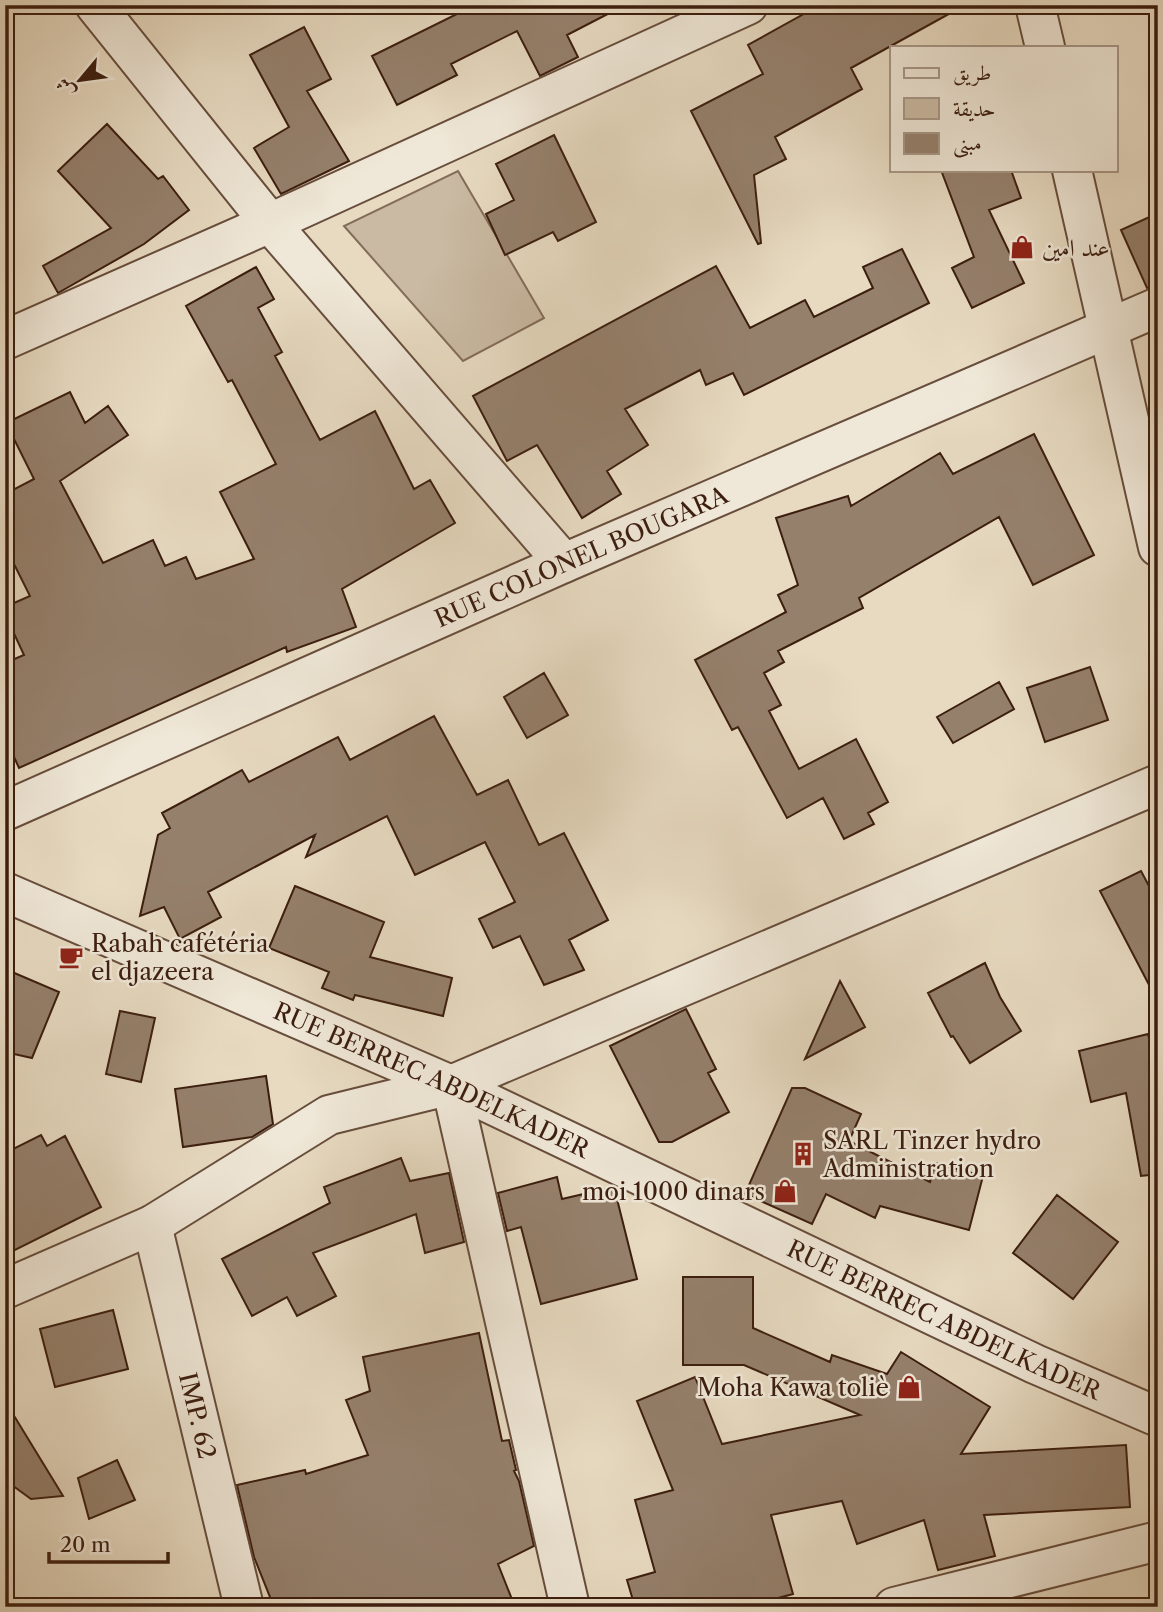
<svg xmlns="http://www.w3.org/2000/svg" width="1163" height="1612" viewBox="0 0 1163 1612" font-family="'Libre Caslon Text',Amiri,serif">
	<style>
		.green { fill: #cabaa3; stroke: #836c59; stroke-width: 2 }
		.building { fill: #95806c; stroke: #3c1e0f; stroke-width: 2 }
		.lines { fill: none; stroke-linecap: round; stroke-linejoin: round }
		.minor-casing { stroke: #674d3c; stroke-width: 42 }
		.minor { stroke: #efe7d7; stroke-width: 38 }
		.labels { text-anchor: middle; dominant-baseline: central; stroke-width: 5; stroke-linejoin: round; paint-order: stroke }
		.poi-label { font-size: 24px; fill: #3c1e0f; stroke: #efe7d7; text-anchor: start }
		.street-label { font-size: 24px; fill: #3c1e0f; stroke: #efe7d7 }
	</style>
	<rect width="100%" height="100%" fill="#e7dac1"/>
	<filter id="stains"><feTurbulence type="fractalNoise" baseFrequency=".00286" numOctaves="4"/><feColorMatrix values="0 0 0 0 .2 0 0 0 0 .09 0 0 0 0 .02 0 0 0 .5 -.17"/></filter>
	<radialGradient id="worn" r=".72"><stop offset=".6" stop-color="#630" stop-opacity="0"/><stop offset="1" stop-color="#630" stop-opacity=".3"/></radialGradient>
	<!-- green -->
	<path class="green" d="M458 171 544 318 463 361 344 226Z"/>
	<!-- building -->
	<path class="building" d="M475 5H625L567 35 578 57 540 76 517 31 451 64 457 75 397 105 372 56Z
		M820 5H965L851 68 862 89 775 137 786 159 754 175 761 243 758 244 691 111 763 74 748 45Z
		M304 27 331 79 307 91 349 161 281 194 254 148 289 127 250 55Z
		M107 124 158 179 163 176 189 210 144 244 58 293 43 266 111 228 58 171Z
		M554 135 596 222 558 241 553 232 505 255 486 214 514 200 496 164Z
		M941 170H1011L1021 198 989 210 1024 283 972 308 952 268 974 257Z
		M1158 213V286L1147 288 1121 230Z
		M902 249 929 303 744 395 733 373 706 385 700 370 625 409 648 445 607 471 621 494 582 518 537 445 507 461 473 396 716 266 750 328 805 300 814 317 873 288 863 267Z
		M256 267 274 299 258 308 282 352 275 356 320 440 375 411 414 489 430 480 455 523 342 589 356 627 287 652 286 647 19 768 5 737V663L24 655 5 614V607L30 596 5 546V494L34 479 6 423 70 392 85 423 108 406 128 435 60 481 103 563 153 540 165 566 186 557 196 579 254 559 220 492 276 464 232 380 228 382 186 306Z
		M1034 434 1094 555 1033 585 999 517 859 598 863 608 778 651 784 662 764 673 781 705 769 711 799 769 856 739 888 802 868 813 874 824 844 839 823 798 787 818 738 727 732 730 695 660 786 612 778 595 798 585 776 518 848 496 851 506 940 453 953 474Z
		M1090 667 1108 720 1045 742 1027 688Z
		M544 673 568 715 527 738 504 697Z
		M999 682 1014 709 953 743 937 717Z
		M434 716 477 795 508 780 539 845 564 833 608 920 569 940 584 970 544 985 520 936 493 948 479 919 515 902 485 842 415 875 387 816 306 857 315 835 208 892 221 917 180 939 164 907 140 916 158 835 170 828 162 813 242 770 249 782 338 737 350 760Z
		M1141 871 1158 903V1002L1100 891Z
		M295 886 384 922 370 957 452 978 443 1016 355 995 353 1000 322 988 329 972 269 948Z
		M985 963 1000 997 1021 1031 970 1063 953 1036 951 1037 928 993Z
		M5 969 59 992 32 1058 5 1052Z
		M840 981 865 1027 805 1059Z
		M686 1009 716 1069 708 1073 729 1112 672 1142H659L610 1046Z
		M120 1011 155 1018 141 1082 106 1074Z
		M1148 1034 1158 1074V1174L1141 1176 1126 1093 1091 1102 1079 1051Z
		M266 1076 273 1124 252 1137 183 1147 175 1089Z
		M792 1088H805L861 1114 849 1141 930 1182 935 1163 983 1176 969 1230 880 1206 875 1218 826 1194 812 1224 745 1194Z
		M41 1135 47 1146 65 1136 101 1207 5 1255V1153Z
		M401 1158 410 1181 449 1173 464 1242 425 1253 416 1214 313 1253 336 1296 297 1316 287 1297 252 1316 222 1259 330 1203 324 1187Z
		M557 1177 562 1199 614 1187 637 1279 541 1304 521 1227 507 1231 498 1193Z
		M1057 1195 1118 1242 1073 1299 1013 1253Z
		M683 1277H753V1328L830 1362 832 1355 887 1374 901 1352 990 1407 961 1454 1126 1445 1130 1507 984 1515 995 1556 938 1570 924 1520 857 1544 842 1501 771 1515 793 1594 745 1607H635L627 1580 655 1572 635 1500 673 1490 637 1401 695 1377 722 1444 860 1415 744 1365H683Z
		M113 1310 128 1369 55 1387 40 1329Z
		M479 1333 502 1441 509 1440 516 1470 514 1471 519 1481 534 1546 498 1564 515 1607H274L254 1557 237 1485 305 1470 306 1474 368 1455 346 1400 370 1391 363 1357Z
		M5 1401 63 1496 31 1499 5 1480Z
		M117 1460 135 1500 89 1519 78 1478Z"/>
	<g class="lines">
		<!-- minor casing -->
		<g class="minor-casing">
			<g id="minor">
				<path d="M95 5 270 223 564 563"/>
				<path d="M1035 5 1045 47"/>
				<path d="M1072 170 1158 547"/>
				<path d="M5 340 270 223 748 5"/>
				<path id="s1" d="M5 811 564 563 1158 307"/>
				<path id="s2" d="M5 892 451 1085 1035 1364 1158 1417"/>
				<path d="M451 1085 570 1607"/>
				<path id="s3" d="M152 1225 244 1607"/>
				<path d="M5 1289 152 1225 329 1115 451 1085 1158 784"/>
				<path d="M894 1607 1158 1541"/>
			</g>
		</g>
		<!-- minor -->
		<use href="#minor" class="minor"/>
	</g>
	<!-- icons -->
	<defs>
		<g id="shop-bare" transform="scale(1.89)"><path d="M-5-2.5h2.3a2.7 3.5 0 0 1 5.4 0H5L5.5 6h-11ZM-1.5-2.5h3a1.5 2.3 0 0 0-3 0Z" fill="#8f2418" stroke="#efe7d7" stroke-width="2.5" paint-order="stroke"/></g>
		<g id="cafe-bare" transform="scale(1.89)"><path d="M-5.5-4.5H6V0H3Q3 3.5 0 3.5H-2.5Q-5.5 3.5-5.5 0ZM3-3.2v2h1.7v-2ZM-6 4.5H4V6H-6Z" fill="#8f2418" stroke="#efe7d7" stroke-width="2.5" paint-order="stroke"/></g>
		<g id="building-bare" transform="scale(1.89)"><path d="M-4-6H4V6H1V3H-1V6H-4ZM-2.5-4.3h1.7v1.8h-1.7ZM.8-4.3h1.7v1.8H.8ZM-2.5-1h1.7V.8h-1.7ZM.8-1h1.7V.8H.8Z" fill="#8f2418" stroke="#efe7d7" stroke-width="2.5" paint-order="stroke"/></g>
	</defs>
	<g fill-rule="evenodd">
		<use href="#shop-bare" x="1022" y="247"/>
		<use href="#cafe-bare" x="71" y="957"/>
		<use href="#building-bare" x="803" y="1154"/>
		<use href="#shop-bare" x="785" y="1191"/>
		<use href="#shop-bare" x="909" y="1387"/>
	</g>
	<g class="labels">
		<!-- poi labels -->
		<g class="poi-label">
			<text x="1042" y="247">عند امين</text>
			<text x="91" y="943">Rabah cafétéria<tspan x="91" dy="28">el djazeera</tspan></text>
			<text x="823" y="1140">SARL Tinzer hydro<tspan x="823" dy="28">Administration</tspan></text>
			<text x="765" y="1191" text-anchor="end">moi 1000 dinars</text>
			<text x="889" y="1387" text-anchor="end">Moha Kawa toliè</text>
		</g>
		<!-- street labels -->
		<g class="street-label">
			<text stroke="none"><textPath href="#s1" startOffset="630">RUE COLONEL BOUGARA</textPath></text>
			<text stroke="none"><textPath href="#s2" startOffset="466">RUE BERREC ABDELKADER</textPath></text>
			<text stroke="none"><textPath href="#s2" startOffset="1032">RUE BERREC ABDELKADER</textPath></text>
			<text stroke="none"><textPath href="#s3" startOffset="196">IMP. 62</textPath></text>
		</g>
	</g>
	<!-- margin -->
	<rect width="1163" height="1612" fill="none" stroke="#e7dac1" stroke-width="28"/>
	<rect x="7" y="7" width="1149" height="1598" fill="none" stroke="#3c1e0f" stroke-width="3.5"/>
	<rect x="14" y="14" width="1135" height="1584" fill="none" stroke="#3c1e0f" stroke-width="2"/>
	<!-- legend -->
	<rect x="890" y="46" width="228" height="126" fill="#efe7d7" stroke="#a79787" stroke-width="2"/>
	<rect x="904" y="68" width="35" height="10" fill="#efe7d7" stroke="#a79787" stroke-width="2"/>
	<text x="953" y="80" font-size="21" fill="#3c1e0f">طريق</text>
	<rect x="904" y="98" width="35" height="21" fill="#cabaa3" stroke="#a79787" stroke-width="2"/>
	<text x="953" y="116" font-size="21" fill="#3c1e0f">حديقة</text>
	<rect x="904" y="133" width="35" height="21" fill="#95806c" stroke="#a79787" stroke-width="2"/>
	<text x="953" y="150" font-size="21" fill="#3c1e0f">مبنى</text>
	<!-- north arrow -->
	<g transform="translate(80 80) rotate(241)" stroke="#efe7d7" stroke-width="5" paint-order="stroke">
	<path d="M0-5L12 26L0 18L-12 26Z" fill="#3c1e0f"/>
	<text y="-10" font-size="19" font-weight="bold" text-anchor="middle" fill="#3c1e0f">ش</text>
	</g>
	<!-- scale -->
	<path d="M49 1552v10h119v-10" fill="none" stroke="#3c1e0f" stroke-width="3.5"/>
	<text x="60" y="1552" font-size="21" fill="#3c1e0f" stroke="#efe7d7" stroke-width="5" paint-order="stroke">20 m</text>
	<rect width="100%" height="100%" filter="url(#stains)"/>
	<rect width="100%" height="100%" fill="url(#worn)"/>
</svg>
